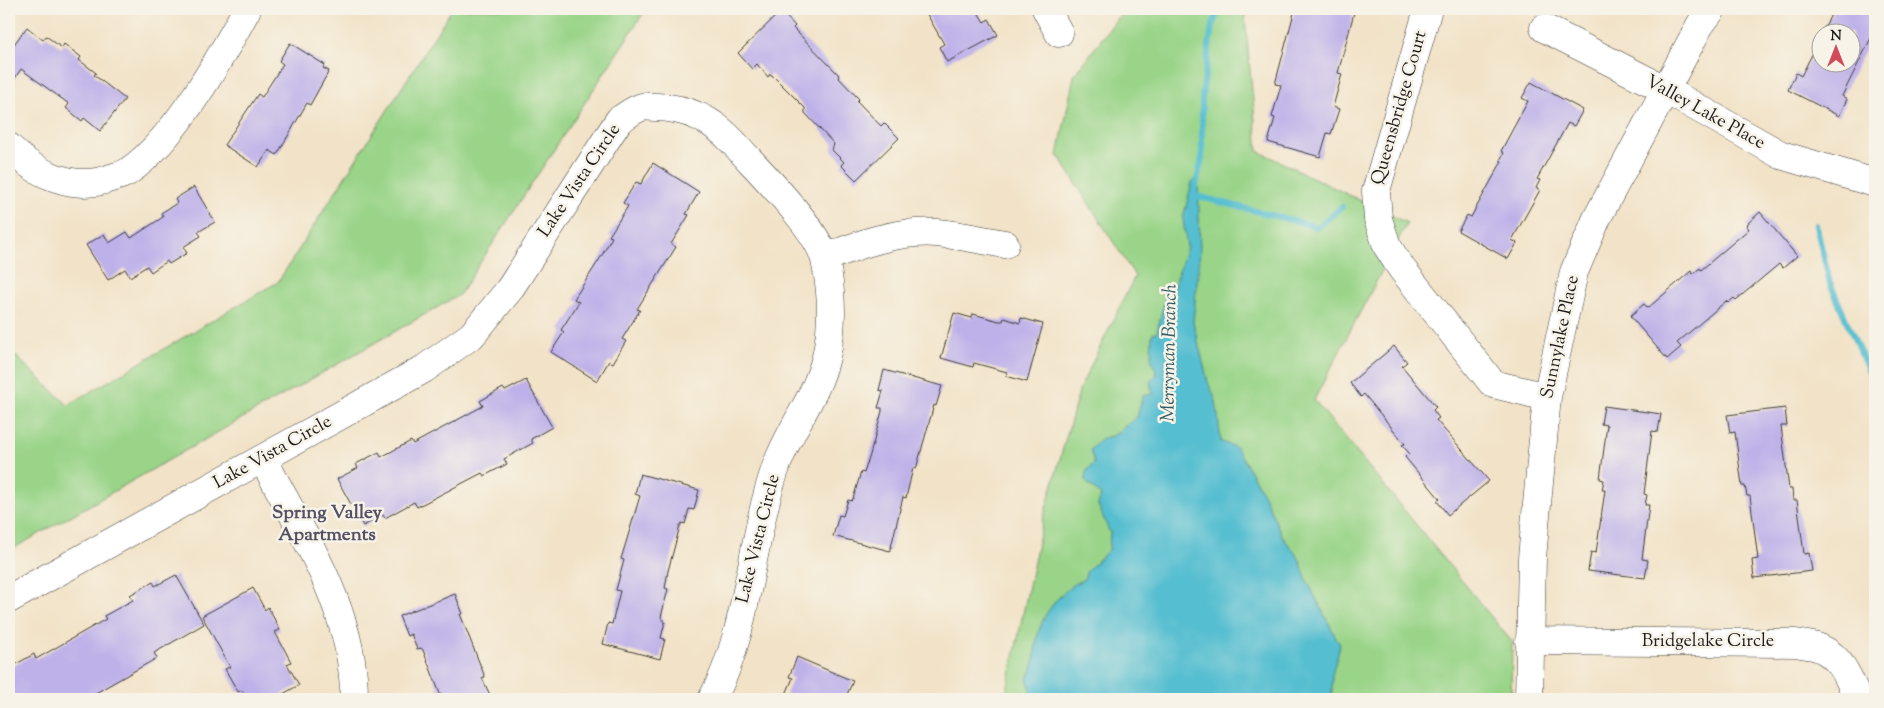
<svg xmlns="http://www.w3.org/2000/svg" width="1884" height="708" viewBox="0 0 1884 708" font-family="'Sorts Mill Goudy',serif">
	<style>
		.green { fill: #99d488; stroke: #5a7852 }
		.water { fill: #54bed0; stroke: #386d76 }
		.lines { fill: none; stroke-linecap: round; stroke-linejoin: round }
		.stream { stroke: #54bed0; stroke-width: 6 }
		.building { fill: #beb1e9 }
		.minor-casing { stroke: #3c3a36; stroke-width: 29 }
		.minor { stroke: #fff; stroke-width: 28 }
		.labels { text-anchor: middle; dominant-baseline: central; stroke-width: 5; stroke-linejoin: round; paint-order: stroke }
		.street-label { font-size: 18px; fill: #1c1c1c; stroke: #f7f3e8 }
		.water-label { font-size: 19px; font-style: italic; fill: #325d64; stroke: #f7f3e8 }
		.neighbourhood-label { font-size: 19px; font-weight: bold; fill: #555064; stroke: #f7f3e8 }
	</style>
	<rect width="100%" height="100%" fill="#f7f3e8"/>
	<filter id="ink" filterUnits="userSpaceOnUse"><feTurbulence type="fractalNoise" baseFrequency=".02" numOctaves="2"/><feDisplacementMap in="SourceGraphic" scale="10" xChannelSelector="R" yChannelSelector="G"/><feConvolveMatrix kernelMatrix="1 2 1 2 8 2 1 2 1" color-interpolation-filters="sRGB"/></filter>
	<filter id="wash" filterUnits="userSpaceOnUse"><feTurbulence type="fractalNoise" baseFrequency=".0096" numOctaves="4" result="noise"/><feDisplacementMap in="SourceGraphic" scale="20" xChannelSelector="R" yChannelSelector="G"/><feGaussianBlur stdDeviation="1.12" result="paint"/><feColorMatrix in="noise" values="0 0 0 0 0 0 0 0 0 0 0 0 0 0 0 0 0 1.4 0 .05"/><feComposite in="paint" operator="in"/></filter>
	<g filter="url(#wash)">
		<rect width="100%" height="100%" fill="#f2e3c8"/>
		<!-- green -->
		<path class="green" d="M452 9H646L459 295 9 551V350L68 405 278 282Z
			M1124 9H1244L1258 151 1407 223 1314 400 1512 642 1511 699H1005L1043 519 1080 388 1135 276 1058 155 1074 76Z"/>
		<!-- water -->
		<path class="water" d="M1198 176 1200 252 1193 322 1208 382 1216 401 1221 442 1236 447 1264 495 1282 536 1299 558 1308 583 1340 645 1332 675V699H1034L1027 679C1036 665 1034 654 1037 638 1042 613 1061 590 1084 579L1087 571 1109 550 1110 533 1098 505 1101 495 1085 481 1086 472 1094 463 1090 450 1101 439 1114 435 1137 417 1143 396 1153 394 1150 382 1157 374 1151 358 1152 334 1157 332 1166 294 1173 289 1187 247 1183 219 1192 182Z"/>
		<g class="lines">
			<!-- stream -->
			<path class="stream" d="M1196 185 1202 158V97L1212 26 1217 14 1216 9
				M1193 195 1318 227 1342 207
				M1816 225 1830 283 1875 386"/>
		</g>
		<g id="blocks">
			<!-- building -->
			<path class="building" d="M924 9H976L984 22 989 19 998 35 947 62 939 47 944 44Z
				M1295 9H1355L1338 73 1342 74 1333 107 1339 109 1331 134 1327 133 1320 157 1268 142 1275 118 1272 117 1281 85 1275 84Z
				M1834 9H1875V30L1842 96 1847 99 1839 116 1788 90 1796 73 1801 76 1822 35V62H1852V32H1822Z
				M781 11 795 26 793 28 839 75 838 77 859 99 857 101 881 126 884 123 899 138 856 180 841 165 844 162 832 150 834 144 805 113V108L773 76 770 74 768 77 757 64 752 69 738 53Z
				M27 27 43 40 46 36 62 48 64 44 81 57 79 60 96 73 94 75 125 99 100 131 84 118 82 121 66 108 69 104 21 69 9 87V51Z
				M290 43 325 65 323 68 329 71 310 105 307 103 277 155 269 150 258 167 224 145 258 94 262 97 283 64 279 61Z
				M1531 82 1583 110 1574 126 1568 123 1537 179 1540 180 1536 188 1540 190 1512 240 1517 243 1508 259 1458 231 1467 215 1471 217 1502 161 1500 160 1504 153 1501 151 1528 101 1522 98Z
				M653 163 699 192 686 214 689 215 671 244 676 247 637 309 640 310 622 339 626 341 613 363 609 361 597 381 551 352 564 332 561 330 579 302 574 299 601 257 612 237 609 236 628 206 623 203 636 182 641 184Z
				M194 187 215 222 198 232 201 236 183 247 187 253 169 264 167 261 151 272 147 266 130 277 125 269 108 280 86 245 104 234 109 243 127 232 131 238 163 217 161 213 177 203 175 199Z
				M1760 212 1797 256 1783 268 1779 264 1736 300 1734 298 1728 303 1726 301 1677 343 1681 347 1667 359 1630 316 1644 304 1648 308 1691 271 1693 274 1700 268 1701 270 1749 229 1746 225Z
				M954 313 972 318 973 314 999 321H1003L1004 318 1020 323 1021 318 1043 324 1027 382 1006 376 1007 372 974 363 973 367 941 358Z
				M1394 346 1407 362 1402 366 1436 407 1433 410 1439 418 1436 420 1489 481 1448 515 1437 501 1440 499 1405 457 1409 453 1402 445 1405 444 1364 394 1361 397 1350 383Z
				M884 370 942 386 936 406 934 405 916 469 913 468 906 498 903 497 890 551 833 536 839 515 843 516 848 500 851 501 853 499 861 472 864 473 870 455 882 411V408H878L883 391 879 390Z
				M526 380 552 427 531 439 533 443 504 459 507 464 484 476 482 473 417 507 414 502 385 518 383 515 363 526 337 479 358 468 356 464 379 452 381 457 411 441 413 444 483 406 480 401 503 388 505 391Z
				M1604 406 1661 414 1658 432 1652 431 1644 494 1647 495 1645 505H1649L1642 559 1648 560 1645 578 1588 571 1591 552 1596 553 1605 490H1602L1604 480 1600 479 1607 425 1601 424Z
				M1785 408 1787 426H1781L1789 489H1792L1793 500H1797L1804 554 1809 553 1812 571 1754 578 1752 560 1758 559 1750 496H1747L1745 486H1742L1735 432 1730 433 1727 415Z
				M640 474 699 490 694 510 689 509 685 524 682 523 680 526 668 571 665 588 668 589 661 617 665 622 661 638 665 639 660 659 603 644 608 623 612 624 620 591 616 590 624 560 621 559 640 496 635 494Z
				M176 575 204 624 154 653 157 658 85 699H9V668L34 654 36 659 106 619 104 616 133 600 130 595 153 582 155 586Z
				M253 588 265 610 268 607 280 630 275 632 291 662 287 664 299 685 274 699H247L242 690 238 692 225 669 230 667 202 616Z
				M455 594 463 614H460L485 677 482 678 492 699H442L423 650 421 648 417 649 411 634 407 636 399 616Z
				M797 657 853 681 845 699H798L786 694 793 678 789 677Z"/>
		</g>
	</g>
	<g filter="url(#ink)">
		<use href="#blocks" fill-opacity="0" stroke="#3c3a36" stroke-width="1"/>
		<g class="lines">
			<!-- minor casing -->
			<g class="minor-casing">
				<path id="minor" d="M1046 9 1059 33
					M1428 9 1376 191 1378 219 1387 246 1402 269 1493 384 1547 397
					M1544 28 1666 90 1781 155 1875 183
					M9 147C35 174 74 192 111 178 117 176 124 175 129 171 175 139 220 59 247 9
					M825 258C860 244 898 230 937 233 959 235 982 240 1005 244
					M263 459C302 534 355 611 354 699
					M9 599 424 369 472 335 509 290 619 120C626 116 634 109 642 107 646 106 652 107 657 107 687 108 712 119 733 142 756 168 818 228 825 260 832 291 833 326 826 357 817 396 789 430 776 467 750 540 749 633 712 699
					M1529 641 1796 643C1804 645 1815 645 1822 649 1842 658 1850 681 1858 699
					M1529 699 1532 558 1547 397 1574 272 1597 218 1700 25 1712 9"/>
			</g>
			<!-- minor -->
			<use href="#minor" class="minor"/>
		</g>
	</g>
	<g class="labels">
		<!-- street labels -->
		<g class="street-label">
			<text transform="translate(1400 108) rotate(-74)">Queensbridge Court</text>
			<text transform="translate(1705 113) rotate(29)">Valley Lake Place</text>
			<text transform="translate(580 181) rotate(-56)">Lake Vista Circle</text>
			<text transform="translate(1561 337) rotate(-78)">Sunnylake Place</text>
			<text transform="translate(273 453) rotate(-29)">Lake Vista Circle</text>
			<text transform="translate(759 539) rotate(-76)">Lake Vista Circle</text>
			<text x="1708" y="642">Bridgelake Circle</text>
		</g>
		<!-- water labels -->
		<g class="water-label">
			<text transform="translate(1170 353) rotate(-89)">Merryman Branch</text>
		</g>
		<!-- neighbourhood labels -->
		<g class="neighbourhood-label">
			<text x="327" y="513">Spring Valley<tspan x="327" dy="22">Apartments</tspan></text>
		</g>
	</g>
	<!-- margin -->
	<rect width="1884" height="708" fill="none" stroke="#f7f3e8" stroke-width="30"/>
	<!-- north arrow -->
	<g transform="translate(1836 48)"><circle r="24" fill="#f7f3e8" stroke="#9f9d96"/>
	<path d="M0-4L9 19L0 12L-9 19Z" fill="#d1495b"/>
	<text y="-8" font-size="14" font-weight="bold" text-anchor="middle" fill="#1c1c1c">N</text>
	</g>
</svg>
